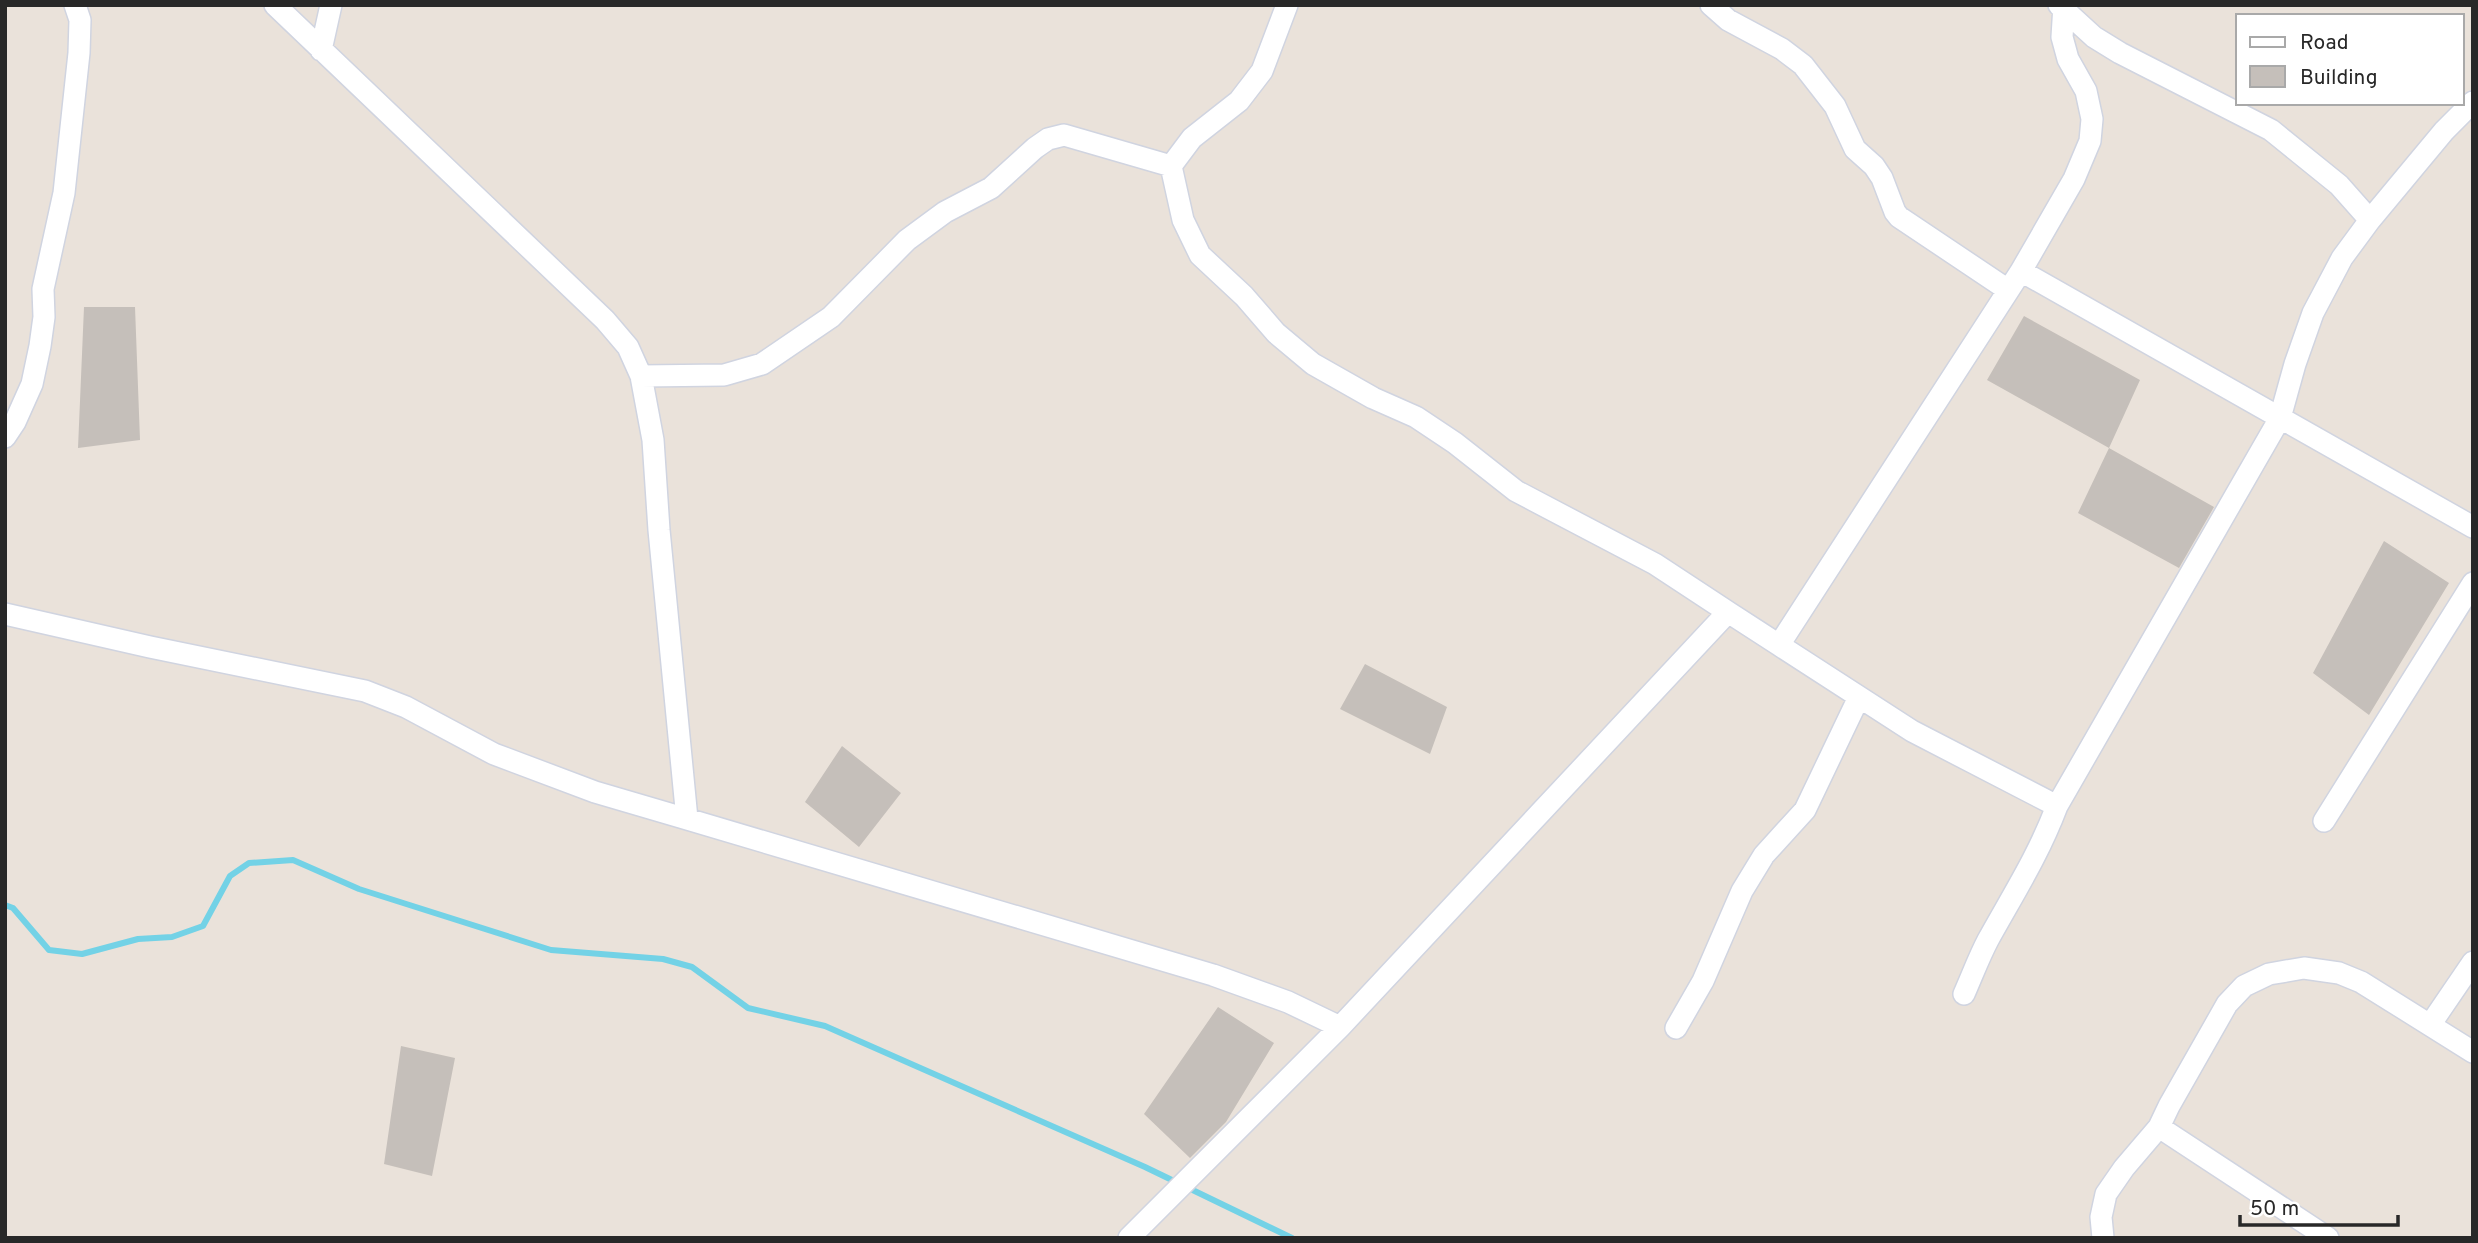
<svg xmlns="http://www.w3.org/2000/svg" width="2478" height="1243" viewBox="0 0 2478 1243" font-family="Overpass,sans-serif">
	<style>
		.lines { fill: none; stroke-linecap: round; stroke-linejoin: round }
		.stream { stroke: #73d2e6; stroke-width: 6 }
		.building { fill: #c5bfba }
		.minor-casing { stroke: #d0d4e0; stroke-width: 24 }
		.minor { stroke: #fff; stroke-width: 21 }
	</style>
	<rect width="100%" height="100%" fill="#eae2da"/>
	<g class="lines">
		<!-- stream -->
		<path class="stream" d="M5 905 13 908 49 950 82 954 138 939 172 937 203 926 230 876 249 863 293 860 359 889 551 950 663 959 692 967 748 1008 825 1026 1145 1167 1292 1238"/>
	</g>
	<!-- building -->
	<path class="building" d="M84 307H135L140 440 78 448Z
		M2024 316 2140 380 2109 448 1987 380Z
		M2109 448 2214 507 2179 568 2078 513Z
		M2384 541 2449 583 2369 715 2313 673Z
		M1365 664 1447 707 1430 754 1340 709Z
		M842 746 901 793 859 847 805 802Z
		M1218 1007 1274 1043 1226 1122 1190 1158 1144 1114Z
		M401 1046 455 1058 432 1176 384 1164Z"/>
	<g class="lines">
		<!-- minor casing -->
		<g class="minor-casing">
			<path id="minor" d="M275 5 605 320 628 347 641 376 653 440 659 530 687 819 1213 975 1288 1002 1340 1027 1728 612 1779 645 2021 271 2473 527
				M1287 5 1262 71 1239 101 1192 138 1171 166 1183 220 1200 255 1244 296 1276 333 1313 364 1373 398 1416 417 1455 443 1516 491 1655 564 1728 612
				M1711 5 1728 20 1782 49 1803 65 1835 106 1855 149 1874 166 1882 178 1895 212 1899 217 2008 290
				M2059 5 2094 37 2120 53 2271 130 2339 185 2370 220
				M321 50 331 5
				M2021 271 2074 179 2090 141 2092 119 2086 91 2068 59 2062 37 2064 5
				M641 376 724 375 762 364 831 317 907 240 945 212 991 188 1035 148 1048 139 1064 135 1171 166
				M5 437 15 422 32 384 40 346 44 317 43 289 64 193 79 53 80 20 75 5
				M5 614 150 647 365 691 406 707 494 754 595 792 687 819
				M1779 645 1912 731 2057 806
				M2324 821 2473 583
				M1964 994C1972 976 1979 957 1988 940 2014 893 2038 856 2057 806L2280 418 2295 364 2313 313 2342 258 2370 220 2444 131 2473 102
				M2430 1025 2473 962
				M1676 1028 1703 981 1742 891 1764 855 1805 810 1859 697
				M2159 1127 2328 1238
				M1129 1238 1340 1027
				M2103 1238 2101 1217 2106 1194 2124 1168 2159 1127 2169 1106 2227 1004 2244 986 2269 974 2304 968 2339 973 2361 982 2473 1052"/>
		</g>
		<!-- minor -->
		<use href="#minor" class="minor"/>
	</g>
	<!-- border -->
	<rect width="2478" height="1243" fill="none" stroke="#282828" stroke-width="14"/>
	<!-- legend -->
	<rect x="2236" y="14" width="228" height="91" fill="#ffffff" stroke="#a9a9a9" stroke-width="2"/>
	<rect x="2250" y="37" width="35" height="10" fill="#ffffff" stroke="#a9a9a9" stroke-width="2"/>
	<text x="2300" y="49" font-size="21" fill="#282828">Road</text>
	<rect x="2250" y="66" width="35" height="21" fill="#c5bfba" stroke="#a9a9a9" stroke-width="2"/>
	<text x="2300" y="84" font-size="21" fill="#282828">Building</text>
	<!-- scale -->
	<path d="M2240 1215v10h158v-10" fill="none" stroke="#282828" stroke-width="3.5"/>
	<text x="2250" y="1215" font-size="21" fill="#282828" stroke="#ffffff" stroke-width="5" paint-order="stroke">50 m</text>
</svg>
